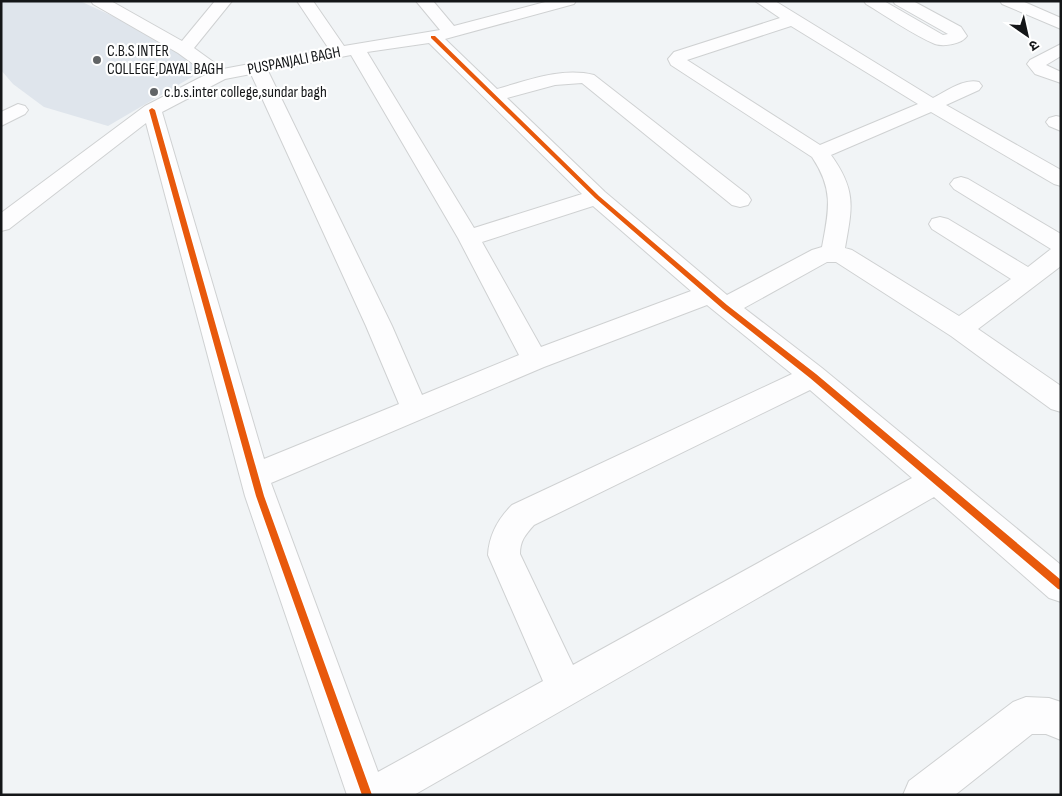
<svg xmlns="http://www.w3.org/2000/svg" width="1062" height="796" viewBox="0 0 1062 796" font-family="'Sofia Sans Condensed','Noto Sans Devanagari',sans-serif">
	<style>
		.built { fill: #dfe5ec }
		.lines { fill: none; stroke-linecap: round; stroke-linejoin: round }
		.minor-casing { stroke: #cfd1d2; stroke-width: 2 }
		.minor { fill: #fdfdfe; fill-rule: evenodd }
		.cycleway-casing { stroke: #fff; stroke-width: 3 }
		.cycleway { fill: #e8590c; fill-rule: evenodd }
		.poi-dot { fill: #616466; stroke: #fff; stroke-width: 2 }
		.labels { text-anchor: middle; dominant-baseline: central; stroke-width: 4.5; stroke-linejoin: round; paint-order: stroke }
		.far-poi-label { font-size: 16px; fill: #141618; stroke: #fff; text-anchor: start }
		.far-street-label { font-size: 16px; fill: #141618; stroke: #fff }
	</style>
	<rect width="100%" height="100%" fill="#f1f4f6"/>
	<!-- built -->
	<path class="built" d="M1 1H80L186 50 202 71 108 126 44 107 13 84 1 70Z"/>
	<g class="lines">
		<!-- minor casing -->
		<g class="minor-casing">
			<path id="minor" d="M91 1H111L182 41 215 1H232L194 48 223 69 329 49 297 1H313L344 46 440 30 416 1H433L454 26 549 1H576L574 4 445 39 497 89C529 80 562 67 594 75L748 195 751 200 748 205 740 207 732 205 582 83 555 85 507 98 605 192 727 295 812 250 822 247C829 210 834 190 812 157L671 65 668 59 674 52 780 18 755 1H775L933 98C947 91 964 78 979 82L982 86 979 90 946 105 1061 170V186L1054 184 931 112 831 155C857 191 852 208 845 248L852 250 959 316 1011 279 932 229 929 224 932 219 940 217 948 219 1028 267 1051 249 954 189 950 184 954 179 961 177 968 179 1061 234V266L978 329 1061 386V412L1051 409 951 336 836 262H827L744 308 822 368 1061 565V602L1049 598 934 497 414 795H347L245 496 146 123 9 229 1 231V213L145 106 207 74 178 53 93 4ZM791 26 918 104 820 145 687 60ZM429 43 582 194 474 228 367 52ZM351 55 458 238 519 355 422 395 392 326 268 71ZM251 74 366 326 399 404 264 459 162 112 225 79ZM593 206 691 291 541 347 482 242ZM707 305 792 374 512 505C498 519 489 535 488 555L543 681 378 772 271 483 544 367ZM810 390 912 478 573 665 520 554C520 541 525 535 534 525Z
				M864 1H884L943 35 948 34 895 4 893 1H913L961 27 967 36C962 44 944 47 935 44 915 36 886 16 866 4Z
				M1000 1H1022L1061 18V29L1002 4Z
				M1061 44V56L1046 65 1061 72V83L1035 74 1027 64 1030 60Z
				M18 104 25 106 28 110 25 114 1 126V112Z
				M1056 116 1061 117V131L1049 126 1046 122 1049 118Z
				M1026 697 1049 698 1061 702V740L1046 734H1032L955 795H903L909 781 1013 702Z"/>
		</g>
		<!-- minor -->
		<use href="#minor" class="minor"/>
		<!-- cycleway casing -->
		<g class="cycleway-casing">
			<path id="cycleway" d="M431 36H435L599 196 727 305 816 374 1061 580V590L1058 589 810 378 723 309 595 198 431 38Z
				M152 108 155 110 264 496 372 795H362L256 496 149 110Z"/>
		</g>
		<!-- cycleway -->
		<use href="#cycleway" class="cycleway"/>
	</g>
	<!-- markers -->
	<g class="poi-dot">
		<circle cx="97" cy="60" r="5"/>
		<circle cx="154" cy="92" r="5"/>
	</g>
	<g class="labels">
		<!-- far-poi labels -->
		<g class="far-poi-label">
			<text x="107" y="51">C.B.S INTER<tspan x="107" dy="18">COLLEGE,DAYAL BAGH</tspan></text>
			<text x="164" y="92">c.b.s.inter college,sundar bagh</text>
		</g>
		<!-- far-street labels -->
		<g class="far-street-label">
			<text transform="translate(294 61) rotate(-11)">PUSPANJALI BAGH</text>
		</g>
	</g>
	<!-- border -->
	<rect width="1062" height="796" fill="none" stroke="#141618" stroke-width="5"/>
	<!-- north arrow -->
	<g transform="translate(1027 35) rotate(146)" stroke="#ffffff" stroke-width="4" paint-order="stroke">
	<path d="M0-4L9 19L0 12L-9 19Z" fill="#141618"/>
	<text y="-8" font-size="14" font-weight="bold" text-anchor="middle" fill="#141618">उ</text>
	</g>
</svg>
